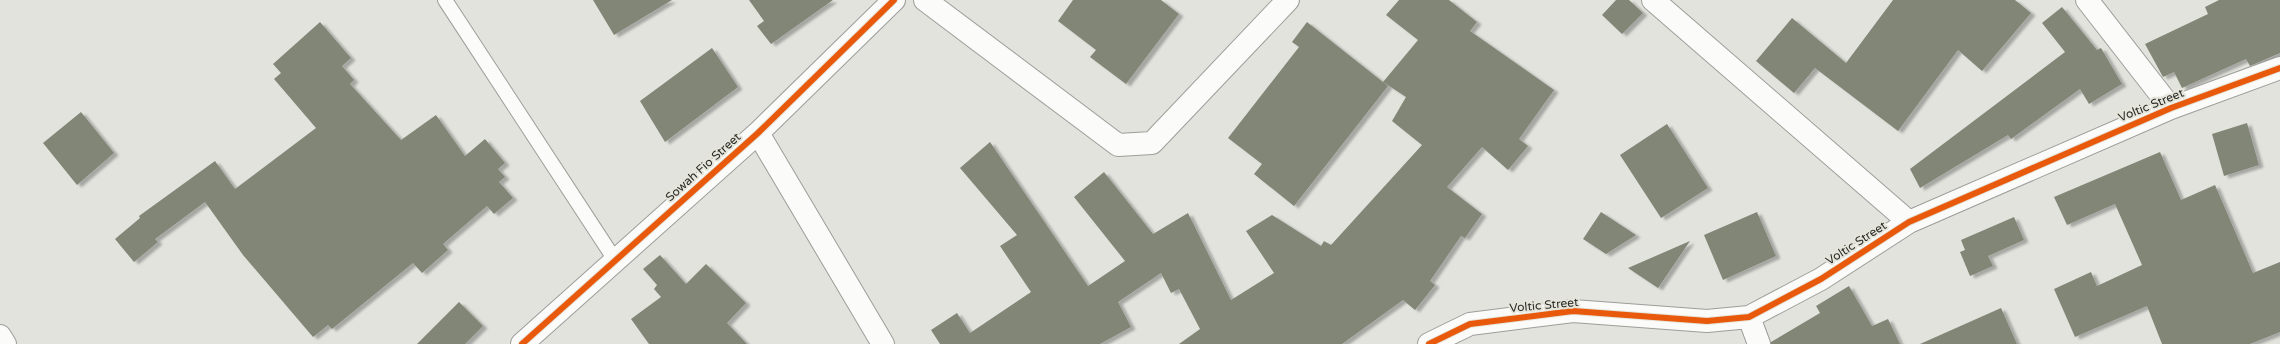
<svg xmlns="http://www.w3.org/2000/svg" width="2280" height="344" viewBox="0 0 2280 344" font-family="'Varela Round',sans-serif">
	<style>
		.building { fill: #818677; filter: url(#shadow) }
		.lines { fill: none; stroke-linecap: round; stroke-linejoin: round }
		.lane-casing { stroke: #9d9d99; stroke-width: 16 }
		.street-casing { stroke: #9d9d99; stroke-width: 24 }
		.primary-casing { stroke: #9d9d99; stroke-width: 24 }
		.lane { stroke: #fbfbfa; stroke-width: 14 }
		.street { stroke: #fbfbfa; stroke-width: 22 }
		.primary { stroke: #fbfbfa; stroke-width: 22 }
		.cycleway-casing { stroke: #e6e5db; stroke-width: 8 }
		.cycleway { stroke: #e8590c; stroke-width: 6 }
		.labels { text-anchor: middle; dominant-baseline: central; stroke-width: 4; stroke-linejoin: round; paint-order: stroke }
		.street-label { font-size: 12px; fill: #2b2b27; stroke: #e6e5db }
	</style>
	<defs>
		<filter id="shadow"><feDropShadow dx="4.5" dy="2.5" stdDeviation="1" flood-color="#0004"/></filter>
	</defs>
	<rect width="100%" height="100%" fill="#e3e3de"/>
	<!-- building -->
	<path class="building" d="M593 0H672L614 35Z
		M749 0H833L771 44 757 26 764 21Z
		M1073 0H1161L1179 14 1126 84 1090 57 1096 50 1058 21Z
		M1399 0H1449L1477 22 1470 31 1554 90 1519 139 1528 146 1508 170 1482 147 1447 187 1482 214 1465 238 1461 236 1430 281 1435 285 1415 310 1403 300 1342 344H1179L1200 329 1179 289 1171 293 1161 273 1118 302 1131 327 1100 344H940L931 330 957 313 970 333 1031 292 1000 246 1017 235 960 168 990 142 1088 286 1125 261 1074 197 1104 172 1153 234 1188 213 1231 300 1274 273 1246 231 1272 215 1321 246 1324 241 1331 245 1422 145 1392 121 1406 97 1383 82 1418 40 1386 15Z
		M1616 0H1629L1643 13 1622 34 1602 15Z
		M1893 0H2015L2031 13 1982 71 1958 50 1898 131 1815 68 1794 93 1756 61 1792 18 1846 63Z
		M2219 0H2280V53L2250 66 2246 59 2182 88 2174 72 2163 77 2145 44 2208 14 2205 7Z
		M2062 7 2097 50 2101 48 2122 84 2089 104 2080 89 2011 139 2008 135 1920 188 1910 169 2065 52 2042 23Z
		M320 22 351 58 342 66 354 80 350 84 401 140 436 115 465 156 485 139 505 163 498 169 505 177 499 182 513 198 494 214 487 206 443 244 448 250 422 273 413 263 332 329 328 325 313 337 243 255 205 202 155 239 158 242 134 262 115 239 140 218 139 216 215 161 235 189 316 128 274 79 281 73 273 64Z
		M1307 22 1388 86 1294 206 1254 174 1262 164 1228 138 1299 47 1292 42Z
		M712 48 738 87 665 142 640 101Z
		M81 112 114 153 77 185 43 143Z
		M2247 123 2259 165 2224 176 2212 134Z
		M1667 124 1708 188 1661 218 1620 155Z
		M2160 152 2181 200 2215 185 2253 273 2280 262V332L2250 344H2162L2147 306 2075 337 2054 289 2091 272 2097 286 2142 265 2115 204 2067 225 2054 197Z
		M1601 212 1636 235 1606 254 1583 239Z
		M1757 212 1776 256 1723 280 1704 235Z
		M2014 217 2024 240 1988 256 1993 266 1970 276 1960 252 1965 250 1961 240Z
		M1690 241 1658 288 1628 268Z
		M660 255 686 284 706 264 746 303 727 323 747 344H649L631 319 661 297 654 289 657 285 643 269Z
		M1849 286 1872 326 1888 319 1900 344H1771V342L1820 313 1816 306Z
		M459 302 483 326 465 344H417Z
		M2001 308 2017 344H1920Z"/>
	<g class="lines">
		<!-- lane casing -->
		<g class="lane-casing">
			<path id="lane" d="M445 0 615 260"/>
		</g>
		<!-- street casing -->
		<g class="street-casing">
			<path id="street" d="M925 0 1118 145 1152 143 1288 0
				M1653 0 1909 222
				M2087 0 2171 108
				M758 133 883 344
				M1749 317 1759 344
				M522 344 758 133 894 0
				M1429 344 1470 324 1573 311 1707 321 1749 317 1821 279 1909 222 2171 108 2280 68"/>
		</g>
		<!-- primary casing -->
		<g class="primary-casing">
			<path id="primary" d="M0 336 5 344"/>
		</g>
		<!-- lane -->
		<use href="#lane" class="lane"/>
		<!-- street -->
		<use href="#street" class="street"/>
		<!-- primary -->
		<use href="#primary" class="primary"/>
		<!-- cycleway casing -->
		<g class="cycleway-casing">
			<path id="cycleway" d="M522 344 758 133 894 0
				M1429 344 1470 324 1573 311 1707 321 1749 317 1821 279 1909 222 2171 108 2280 68"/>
		</g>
		<!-- cycleway -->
		<use href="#cycleway" class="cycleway"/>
	</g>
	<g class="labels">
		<!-- street labels -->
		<g class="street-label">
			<text transform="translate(2151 105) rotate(-22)">Voltic Street</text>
			<text transform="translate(703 167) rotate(-42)">Sowah Fio Street</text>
			<text transform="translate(1856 243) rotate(-33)">Voltic Street</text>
			<text transform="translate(1544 305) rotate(-5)">Voltic Street</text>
		</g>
	</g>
</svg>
